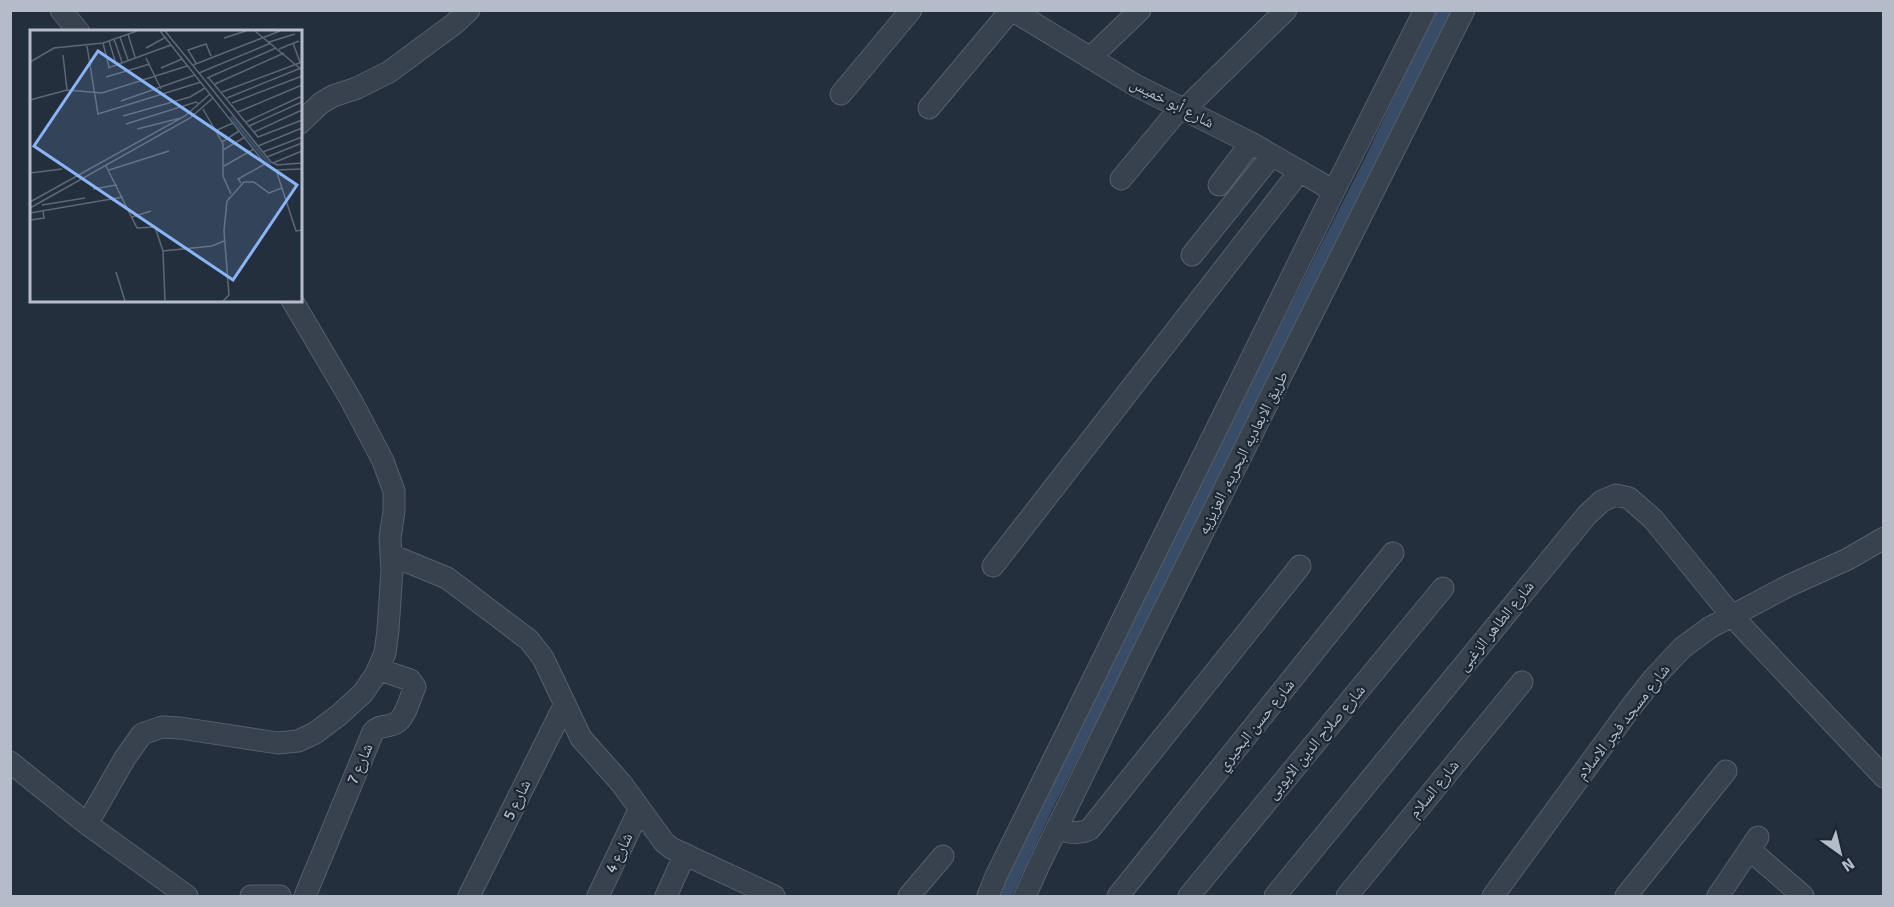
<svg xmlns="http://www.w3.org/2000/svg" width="1894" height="907" viewBox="0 0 1894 907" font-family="Signika,'Noto Naskh Arabic',sans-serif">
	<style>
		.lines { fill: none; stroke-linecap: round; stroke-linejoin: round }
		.canal { stroke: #394c67; stroke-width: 15 }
		.minor-casing { stroke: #565f6c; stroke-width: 23 }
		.minor { stroke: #38414e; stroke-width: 21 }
		.labels { text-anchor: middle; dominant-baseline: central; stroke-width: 4.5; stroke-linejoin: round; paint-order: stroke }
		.street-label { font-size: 16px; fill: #b4bcc9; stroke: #1d2633 }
		.inset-river { fill: none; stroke: #394c67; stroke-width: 3 }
		.inset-road { fill: none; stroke: #5e6776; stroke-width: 1.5 }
		.view { fill: #8ab4f8; fill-opacity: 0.15; stroke: #8ab4f8; stroke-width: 3 }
		.inset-edge { fill: none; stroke: #b4bcc9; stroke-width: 3 }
	</style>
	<rect width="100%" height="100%" fill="#242f3e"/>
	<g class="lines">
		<!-- canal -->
		<path class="canal" d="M1004 896 1008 886 1046 805 1372 161 1444 10"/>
		<!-- minor casing -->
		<g class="minor-casing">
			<path id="minor" d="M61 10 79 32
				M1012 10 1135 85 1251 143 1334 191
				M1090 58 1140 10
				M841 94 911 10
				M929 108 1011 10
				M1184 110 1286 10
				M300 123 321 103 333 96 357 88 389 72 454 24 469 10
				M1121 179 1180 108
				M1219 185 1251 143
				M1192 255 1272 155
				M391 555 447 578 529 640 543 658 581 738 621 783 664 842 671 848 774 896
				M993 566 1300 171
				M10 762 87 824 187 896
				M87 824 125 758 142 734 162 727 180 728 278 743 298 741 315 733 339 715 363 693 376 674 385 653 388 630 392 570 390 538 394 511V491L383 461 351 400 292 300
				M1057 830C1069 832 1079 835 1090 829L1300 566
				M1750 850 1803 896
				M251 896H280
				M305 896 373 732C380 724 387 728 396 723 406 717 410 697 415 687L410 680 378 669
				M469 896 565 704
				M598 896 639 810
				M666 896 685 854
				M909 896 943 856
				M988 896 996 876 1334 191 1425 10
				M1025 896 1038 867 1141 656 1464 10
				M1118 896 1393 553
				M1189 896 1443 588
				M1275 896 1587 515 1602 501 1616 495 1629 498 1653 519 1732 616 1884 777
				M1347 896 1522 682
				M1493 896 1631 707 1654 678 1682 648 1709 628 1788 586 1848 559 1884 538
				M1626 896 1726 771
				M1718 896 1758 837"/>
		</g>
		<!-- minor -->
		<use href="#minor" class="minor"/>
	</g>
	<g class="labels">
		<!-- street labels -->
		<g class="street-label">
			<text transform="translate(1172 103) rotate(27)">شارع أبو خميس</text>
			<text transform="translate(1243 453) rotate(-63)">طريق الابعاديه البحريه, العزيزيه</text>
			<text transform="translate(1496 626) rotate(-51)">شارع الطاهر الزغبى</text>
			<text transform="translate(1623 722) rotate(-52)">شارع مسجد فجر الاسلام</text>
			<text transform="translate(1256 725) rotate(-51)">شارع حسن البحيري</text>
			<text transform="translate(1316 742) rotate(-50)">شارع صلاح الدين الايوبى</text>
			<text transform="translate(360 764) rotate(-67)">شارع 7</text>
			<text transform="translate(1434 789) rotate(-51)">شارع السلام</text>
			<text transform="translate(517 800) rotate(-64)">شارع 5</text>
			<text transform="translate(619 853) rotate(-64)">شارع 4</text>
		</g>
	</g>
	<!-- overview -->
	<g transform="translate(30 30)">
		<rect width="272" height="272" fill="#242f3e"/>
		<path class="inset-river" d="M201 87 240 135"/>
		<path class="inset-road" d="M130 1 236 135 246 140 272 139M135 1 241 132 247 135 272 133M225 1 272 40M98 4 105 27M90 7 98 30M194 8 216 1M84 9 92 32M79 11 86 34M239 12 265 4M73 13 79 37M263 13 270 32M57 16 68 84 171 52M116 18 136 7M249 19 269 11M33 25 37 60M116 28 131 59M0 32 24 18 73 13 107 1M166 33 158 20 176 14 181 26M163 35 250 1M78 38 141 15M131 38 152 29M169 43 241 13M76 47 120 34M178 47 228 107 272 90M177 48 246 18M185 54 254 23M192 62 272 32M197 68 271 38M0 70 37 60 72 63 157 36M91 71 165 45M202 73 272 46M173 79 193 114V146L201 164M208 82 272 55M93 86 160 67 175 58M216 92 272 66M96 94 166 72 169 74M219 96 272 72M107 99 151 88M185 101 203 93M224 102 272 80M192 112 209 101M228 116 272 98M193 120 215 107M233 122 272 107M237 127 272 113M243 133 272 121M76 136 107 198 125 197 133 221 135 271M194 136 224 119M79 140 139 121M246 140 266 201 272 200M0 143 32 139M211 153 208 149 235 134M63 159 87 155M0 172 155 86 180 64M12 175 55 168M0 178 160 88 183 68M0 183 93 167M102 187 121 181M0 190 14 188 13 181M133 221 182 216 194 211M86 242 95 271M193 271 199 265 194 201 197 171 214 152H224L239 163 252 158"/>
		<path class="view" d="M68 21 267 155 203 250 4 116Z"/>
		<rect width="272" height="272" class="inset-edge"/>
	</g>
	<!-- border -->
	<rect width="1894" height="907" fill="none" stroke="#b4bcc9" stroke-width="24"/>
	<!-- north arrow -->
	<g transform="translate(1840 853) rotate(146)" stroke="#1d2633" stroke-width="4.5" paint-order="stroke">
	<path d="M0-4.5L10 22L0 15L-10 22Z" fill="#b4bcc9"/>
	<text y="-9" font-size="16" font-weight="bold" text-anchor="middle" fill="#b4bcc9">N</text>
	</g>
</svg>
